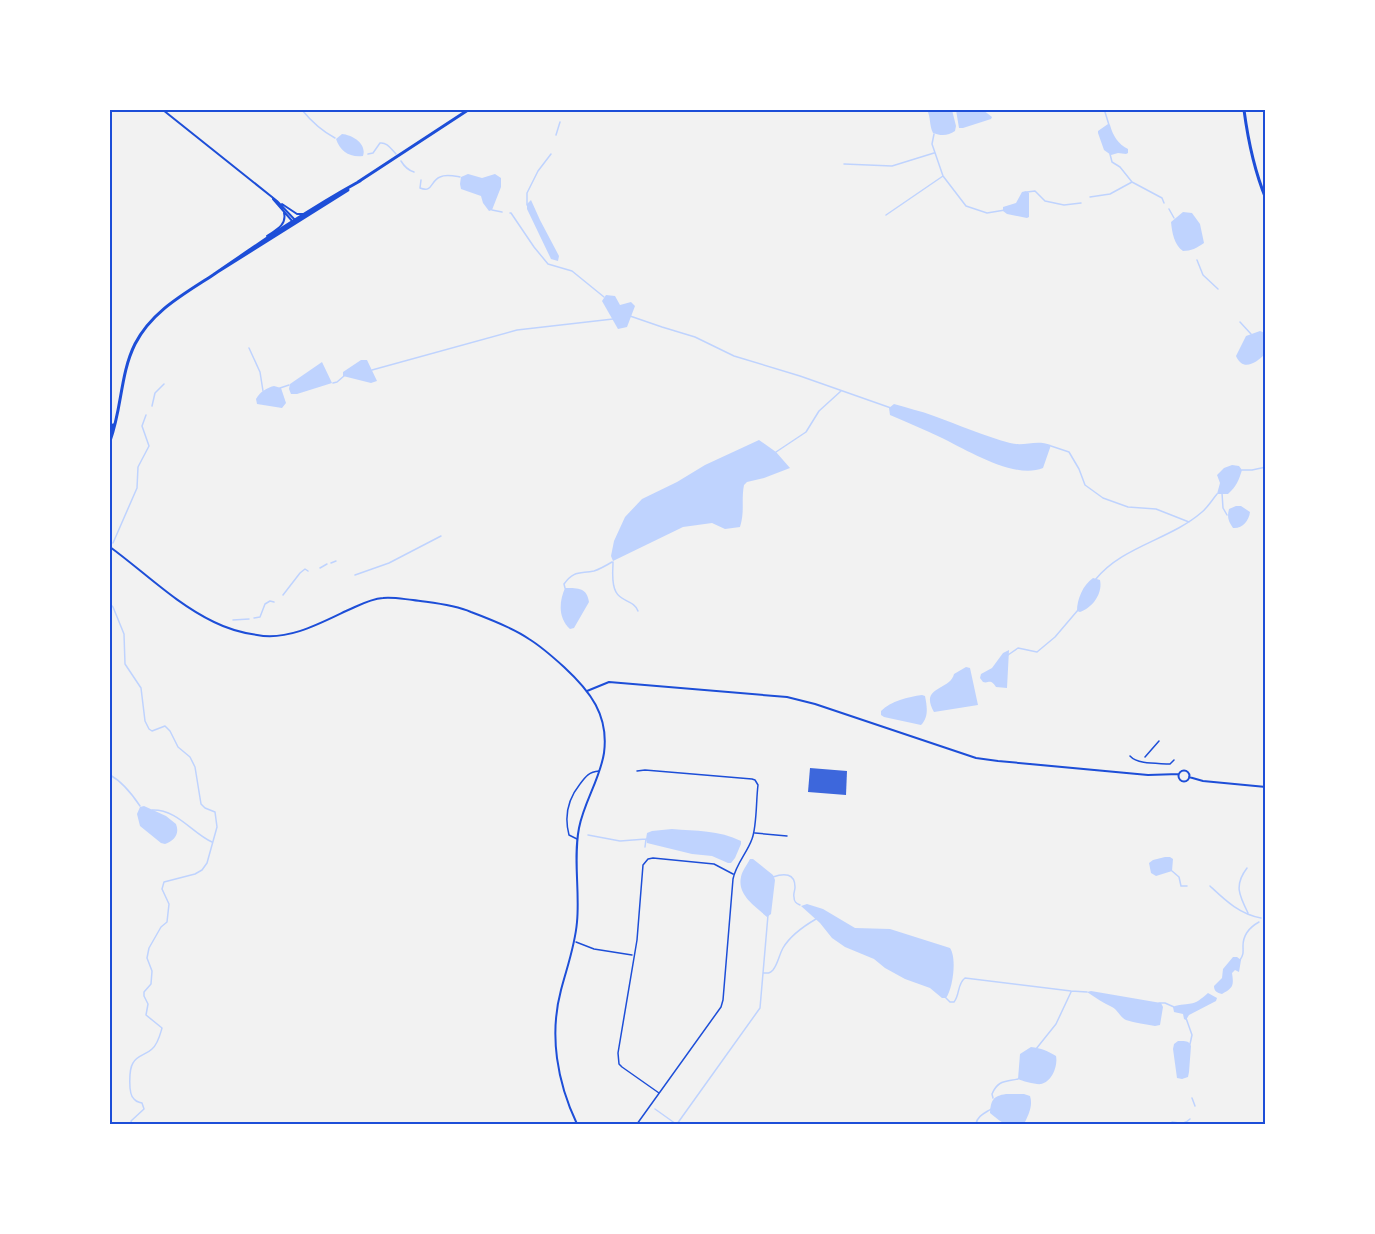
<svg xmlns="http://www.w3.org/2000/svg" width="1375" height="1234" viewBox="0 0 1375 1234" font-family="'Fira Sans',sans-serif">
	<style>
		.water { fill: #bfd3fe }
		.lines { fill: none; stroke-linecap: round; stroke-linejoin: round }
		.stream { stroke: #bfd3fe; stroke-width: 1.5 }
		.building { fill: #3d67dc }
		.path { stroke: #1d4ed8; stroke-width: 1 }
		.minor { stroke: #1d4ed8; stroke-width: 1.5 }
		.tertiary { stroke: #1d4ed8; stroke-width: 2 }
		.secondary { stroke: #1d4ed8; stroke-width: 2 }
		.primary { stroke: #1d4ed8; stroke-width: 3 }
		.trunk { stroke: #1d4ed8; stroke-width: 3 }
		.neatline { fill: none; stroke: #1d4ed8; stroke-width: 2 }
	</style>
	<rect width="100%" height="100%" fill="#f2f2f2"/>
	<!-- water -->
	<path class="water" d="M927 110H952L956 126 955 131C948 136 941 136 933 133 929 125 931 117 927 110Z
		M956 110H983L992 117 991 119 963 128H959Z
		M1108 124 1110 125C1113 136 1118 144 1128 149V153L1126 154 1118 153 1111 155 1104 150 1098 133V131Z
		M342 134C353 135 367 144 363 156 350 158 340 151 336 139Z
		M468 174 482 178 495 174 501 178V187L492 210 489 211 483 203 481 196 461 189 460 184 461 177Z
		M1026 191 1029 193V217L1027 218 1007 214 1003 211V207L1016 203 1022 192Z
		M531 200 540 220 559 256 558 261 551 259 527 209V204Z
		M1183 212 1192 213 1200 224 1204 243C1197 248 1191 251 1183 251 1174 245 1172 232 1171 222Z
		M606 295 615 296 620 305 631 302 635 306 627 327 618 329 602 301Z
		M1260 331 1265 333V354C1256 363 1243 372 1236 356L1246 336Z
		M361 360H367L377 381 371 383 343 376V372Z
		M322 362 332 383 297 394H291L289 389 290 384Z
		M274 386 281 388 286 403 282 408 257 404 256 399C260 392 266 388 274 386Z
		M894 404C907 408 921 411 934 416 959 425 984 436 1010 443 1025 447 1035 439 1051 445L1043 468C1015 480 967 450 942 438 925 430 907 422 890 415L889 408Z
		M759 440 776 452 790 468 764 478 747 482 744 485C741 501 745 511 740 527L725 529 712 523 683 527 613 561 611 556 614 541 625 517 642 499 677 482 705 465Z
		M1232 465 1239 466 1242 470C1239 480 1236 487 1228 494H1217L1220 483 1217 475 1224 468Z
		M1236 506H1241L1250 512C1249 521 1242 529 1233 528 1228 521 1227 517 1229 509Z
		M1093 578 1100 580C1103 594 1092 608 1080 612L1077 611C1077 599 1083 585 1093 578Z
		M565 588C579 588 587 588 589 602L574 628 570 629C558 618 559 602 565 588Z
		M1009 650 1007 688 996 687C990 678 989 684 983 682L980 678 981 674 992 668 1003 653Z
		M966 667 970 668 978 705 934 712C919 686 950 691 954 674Z
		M922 695 925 696C927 706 929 717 921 725L884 717 881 715V711C891 701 908 697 922 695Z
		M144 806 166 816 176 824C180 834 174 841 165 844L161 843 140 826 137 814 140 807Z
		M672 829C696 831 719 830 741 841V844L735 858 731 863H728L712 856 692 854 647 843 646 839 647 833 652 831Z
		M1165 857H1170L1173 859 1172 871 1156 876 1151 873 1149 863 1153 860Z
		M750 859H753L773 875 775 880 771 914 767 917C755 906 737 895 741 877 742 871 747 865 750 859Z
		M807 904 823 909 855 928 890 929 950 948C957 958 953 988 946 998H942L930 988 905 979 885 968 874 959 845 947 832 938 820 923 801 906Z
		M1233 957H1237L1241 960 1239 972 1235 970 1232 973C1234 986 1233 988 1222 994 1217 993 1214 991 1214 986L1222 978 1223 969Z
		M1091 991 1161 1003 1163 1007 1160 1025 1155 1026C1146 1024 1135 1023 1126 1020 1120 1017 1118 1010 1112 1007 1103 1003 1096 998 1087 992Z
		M1208 993 1217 998 1216 1001 1189 1015 1186 1020 1184 1019 1183 1014 1174 1012 1173 1007 1175 1006C1194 1002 1192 1007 1208 993Z
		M1178 1041C1184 1041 1189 1040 1191 1046L1189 1072 1188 1077 1182 1079 1177 1078 1173 1049 1174 1044Z
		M1031 1047C1041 1048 1048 1051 1056 1056 1058 1066 1052 1082 1041 1084 1037 1085 1022 1081 1018 1079L1020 1054Z
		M1006 1094H1024L1030 1096C1033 1105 1029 1114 1025 1122 1009 1129 1002 1123 990 1113 991 1100 993 1096 1006 1094Z"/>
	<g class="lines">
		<!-- stream -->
		<path class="stream" d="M302 110C311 121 322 131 335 138
			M1105 112 1109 125
			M934 134 932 144 943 176 966 206 987 213 1005 210
			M556 135 560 122
			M368 154 373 153 380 143C387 142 391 149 396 154
			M1110 154 1112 162 1120 167 1132 182 1162 198 1164 203
			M401 161C404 166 407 170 414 172
			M844 164 892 166 934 153
			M421 180 420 188C433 193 430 181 440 177 446 174 454 176 460 177
			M1026 194 1027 192 1035 191 1045 201 1064 205 1081 203
			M1090 197 1110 194 1132 182
			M527 205V193L538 171 551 154
			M1169 209 1174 218
			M492 210 502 212
			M510 213H511L534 247 548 264 572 271 604 297
			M886 215 943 176
			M1197 260 1203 275 1218 289
			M630 316 662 327 695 337 734 356 800 376 891 408
			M1240 322 1251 334
			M249 348 260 372 263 391
			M372 370 517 330 613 319
			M333 383 337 382 344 376
			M280 388 289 385
			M152 406 155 393 164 384
			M1051 446 1069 452 1079 469 1085 485 1103 498 1128 507 1156 509 1189 522
			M776 452 806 432 819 411 841 391
			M1242 470H1252L1266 467
			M1222 493 1223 508 1227 515
			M113 543 137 488 138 467 149 446 142 426 146 415
			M613 562C613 571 611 584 616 592 621 602 634 600 638 611
			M331 563 336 561
			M320 568 327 564
			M355 575 389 563 441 536
			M1095 580C1122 546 1170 540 1202 512 1208 507 1212 500 1217 494
			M565 588 564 584C574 570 580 574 594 571 600 569 607 565 612 562
			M283 595 300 573 305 569 308 571
			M110 604 113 607 124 634 125 664 141 688 145 721 149 729 152 731 165 726 170 731 178 747 190 757 195 767 201 804 205 808 215 812 217 827 207 863 202 870 195 874 164 882 162 889 169 904 167 922 161 927 149 948 147 958 152 971 151 984 144 992V996L148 1004 146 1015 162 1028C160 1035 158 1044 152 1049 146 1055 137 1055 133 1063 129 1069 128 1094 134 1099 136 1102 139 1102 142 1103L144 1109 131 1121 132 1124
			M254 618 260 617 265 604 270 601 274 602
			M233 620 249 619
			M1008 655 1018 648 1037 652 1055 637 1078 610
			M110 775C123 782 132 794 140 806
			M152 810C177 809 192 833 212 842
			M588 835 620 841 646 839
			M645 847 646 839
			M1247 868C1234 885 1239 895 1248 913
			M1172 871 1179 877 1181 886H1187
			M773 877C784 873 795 873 795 887 795 891 793 894 794 897 794 902 796 903 800 905
			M1210 886C1225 900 1239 914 1261 918
			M1240 960C1244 954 1243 952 1243 946 1243 934 1250 927 1259 922
			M764 973C768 973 769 974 773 970 778 964 779 955 783 948 790 936 804 926 816 919
			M946 998 950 1002H954C960 995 957 984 965 978L1071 991 1087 992
			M1159 1003H1165L1174 1007
			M1186 1018 1192 1035 1190 1044
			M1036 1049 1056 1024 1071 992
			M993 1098 992 1094C998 1080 1005 1082 1018 1079
			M1192 1098 1195 1106
			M655 1109 676 1124
			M677 1124 760 1008 768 915
			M976 1124C977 1116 985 1113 991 1109
			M1171 1124 1172 1122C1180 1123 1184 1125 1190 1119"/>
	</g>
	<!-- building -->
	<path class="building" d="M810 768 847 771 846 795 808 792Z"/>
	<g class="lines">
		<!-- path -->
		<path class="path" d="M110 332V334"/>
		<!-- minor -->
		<path class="minor" d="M1130 756C1138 765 1158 763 1170 764L1174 760
			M1145 757 1159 741
			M637 771 645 770 752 779 755 780 758 785C756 800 757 826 752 839 747 853 736 864 733 879L723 1000 721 1007 637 1124
			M755 833 787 836
			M577 839 569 835C564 816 568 799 580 784 586 776 589 772 599 771
			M576 942 594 949 632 955
			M659 1093 622 1067 619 1064 618 1053 637 940 643 865 648 859 653 858 714 864 733 874"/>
		<!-- tertiary -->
		<path class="tertiary" d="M587 691 609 682 787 697 815 704 976 758 998 761 1148 775 1179 774
			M1178.5 776a5.5 5.5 0 1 1 11 0a5.5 5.5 0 1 1-11 0Z
			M1189 777 1203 781 1266 787"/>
		<!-- secondary -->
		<path class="secondary" d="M163 110 277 201 296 221
			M273 199 293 222
			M282 204 297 214H303
			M267 236C276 230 287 225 284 213
			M110 547C143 571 176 604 214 622 226 628 243 633 257 635 287 641 319 624 346 611 358 606 369 599 383 598 393 597 403 599 413 600 432 603 452 604 471 612 487 618 515 629 529 639 542 647 553 657 564 667 590 691 609 715 604 753 600 779 584 802 579 828 573 859 580 891 577 922 575 946 567 967 561 990 549 1035 557 1082 577 1124"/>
		<!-- primary -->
		<path class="primary" d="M358 182 468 110
			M219 271 348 190
			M110 433 113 425
			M110 441C122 409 120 374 135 344 152 311 184 294 213 275 261 242 309 209 360 181"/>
		<!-- trunk -->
		<path class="trunk" d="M1244 110C1248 140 1254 170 1266 199"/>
	</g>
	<!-- border -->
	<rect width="1375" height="1234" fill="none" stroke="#ffffff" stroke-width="222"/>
	<rect x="111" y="111" width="1153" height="1012" class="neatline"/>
</svg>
